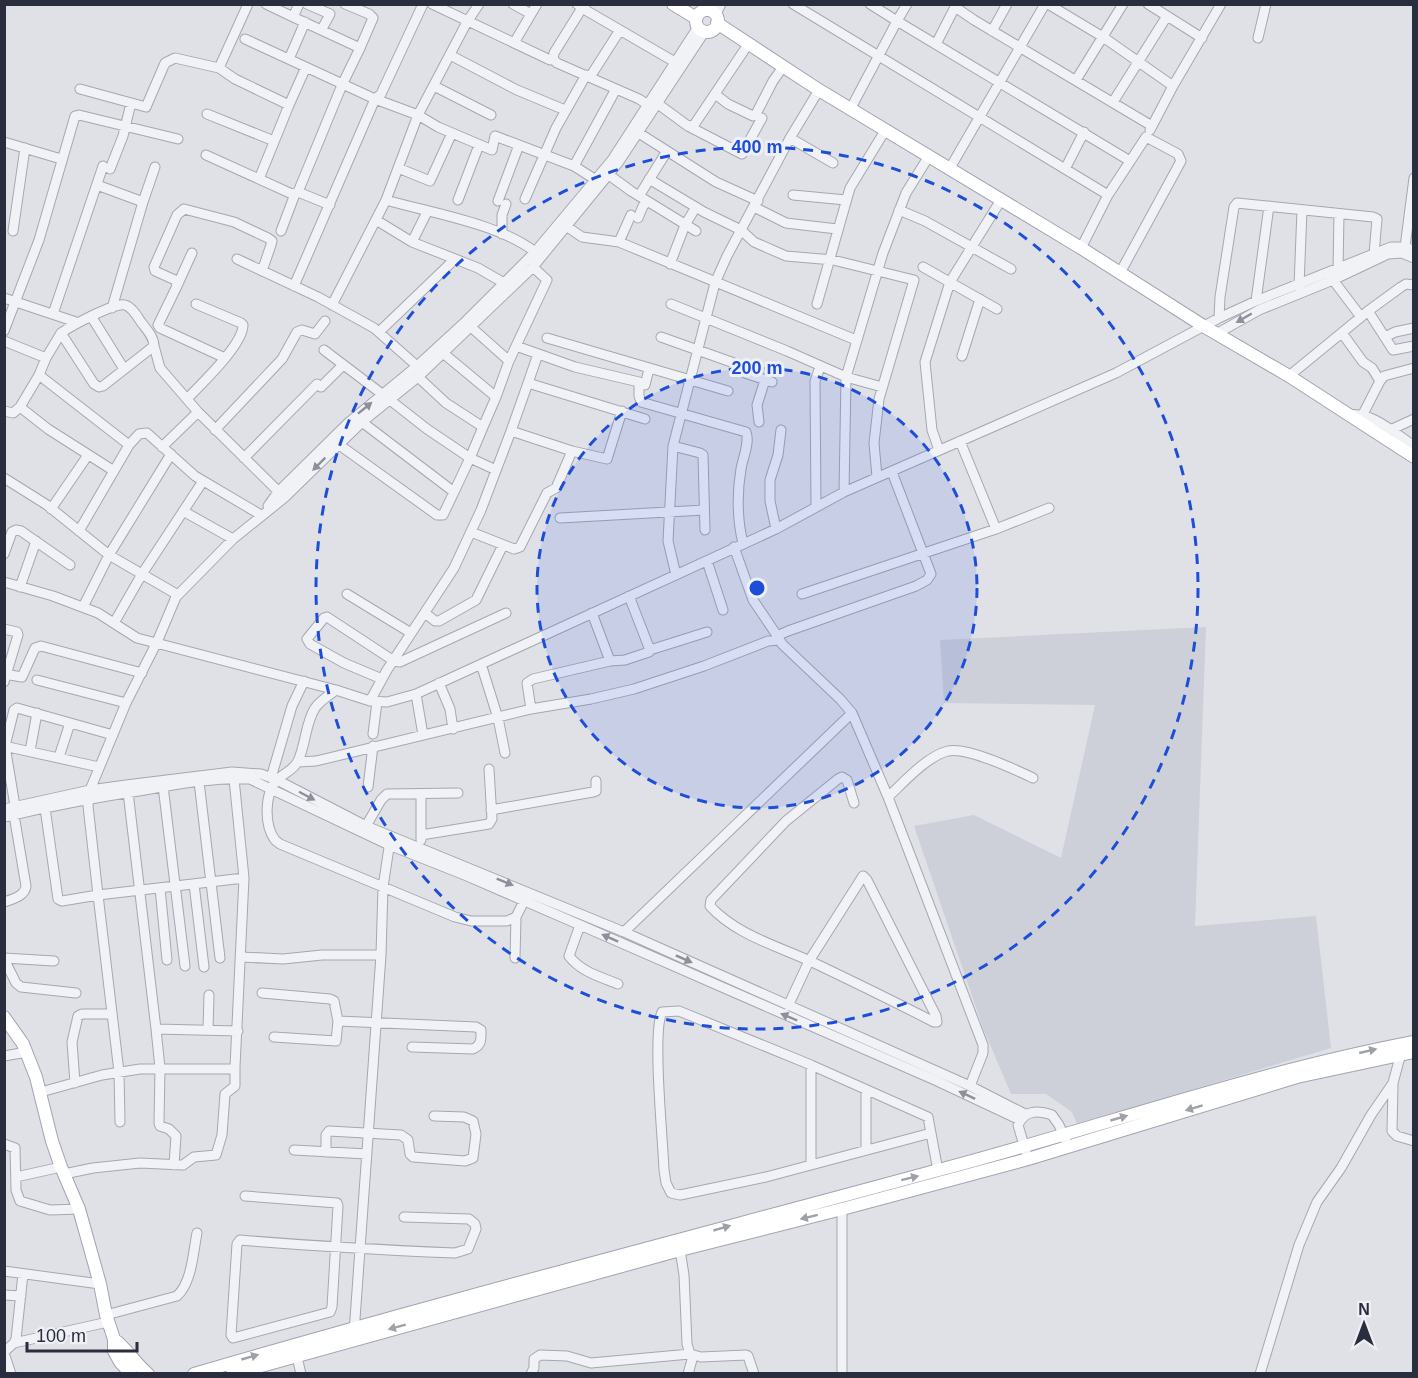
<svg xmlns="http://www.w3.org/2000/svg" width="1418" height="1378" viewBox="0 0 1418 1378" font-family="Helvetica,sans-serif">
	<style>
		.built { fill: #cdd0d9 }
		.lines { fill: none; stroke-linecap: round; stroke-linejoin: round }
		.minor-casing { stroke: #a5a7b1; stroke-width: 11 }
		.major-casing { stroke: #9fa4b2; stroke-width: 14 }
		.minor { stroke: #f1f2f6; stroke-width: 9 }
		.major { stroke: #fff; stroke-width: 12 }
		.oneway { fill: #8d909a }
		.oneway2 { fill: #9fa0a8 }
		.ring { fill: none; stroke: #1d4ed8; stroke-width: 3; stroke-dasharray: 10 8 }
		.centre { fill: #1d4ed8; stroke: #eef0f5; stroke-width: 3 }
		.ring-label { font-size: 18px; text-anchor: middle; font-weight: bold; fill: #1d4ed8; stroke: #eef0f5; stroke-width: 6; stroke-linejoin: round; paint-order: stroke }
	</style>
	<rect width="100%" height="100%" fill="#dfe1e7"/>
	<!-- built -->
	<path class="built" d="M1206 627 1195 926 1316 916 1331 1048 1077 1124 1072 1112 1046 1094H1011L983 1028 914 826 974 815 1061 858 1095 705 944 703 940 640Z"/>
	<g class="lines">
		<!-- minor casing -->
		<g class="minor-casing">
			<path id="minor" d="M266 4 293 17
				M307 4 330 14 322 29
				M345 4 369 14 373 18 360 48
				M432 4 550 60 553 59
				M479 4 467 22 418 115 386 200C431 213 500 224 535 252
				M513 4 531 14
				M577 4 582 8 554 53 553 59 557 63 639 99 648 105
				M793 4 1108 195
				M907 4 897 21 1130 161
				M957 4 955 7 974 20 1152 126
				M1048 4 1103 37 1173 86
				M1148 4 1202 38
				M585 5 582 8 680 65
				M709 10 713 4
				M716 14 721 4
				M992 31 1007 4
				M1258 38 1266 4
				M245 39 375 99 381 94 423 4
				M514 43 537 4
				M936 44 955 7
				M450 55 517 90 565 110
				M289 59 305 22
				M219 68 248 4
				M590 77 620 30
				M1076 80 1123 4
				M434 86 491 115
				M80 89 146 107 165 63 175 58 219 68 235 79 289 105 306 67
				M715 94 728 104 753 116 756 114 773 81 783 67
				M1113 102 1167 16
				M658 104 688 126 694 125 745 49
				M851 108 897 21 870 4
				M207 114 274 141
				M688 126 742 154 762 118
				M634 130 716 182 758 201
				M1150 130 1173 86 1221 4
				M790 138 833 163
				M4 142 61 159
				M206 155 292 194 298 192 342 85 360 48 293 17 299 4
				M574 166 616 89
				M398 168 430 181 452 133
				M950 168 1045 4
				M110 169 123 136 131 103
				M1065 169 1084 132
				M609 175 631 191 696 231
				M259 179 289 105
				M649 179 704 212 741 230 754 242 786 256 833 260 914 280 879 399 874 443 877 477
				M97 185 143 202 112 308
				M298 192 330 205
				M793 195 846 200
				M639 196 667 151
				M525 199 556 128 586 75
				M458 200 479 145
				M498 201 519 145
				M143 202 155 167
				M754 207 786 223 837 229
				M899 210 925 221 1011 269
				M638 218 643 206 647 202
				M376 220 412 242 478 268 504 283
				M566 226 582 237 619 242 856 340
				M13 231 25 148
				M281 231 295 194
				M502 234V215L506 204
				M412 242 427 212
				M619 242 631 215
				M1405 247 1414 178
				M1081 248 1108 195 1146 137 1178 154 1181 161 1120 273
				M237 259 318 297 374 328 417 366
				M670 264 685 225 696 207
				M923 267 997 309
				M1338 270 1339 214
				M1330 276 1361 317 1368 311 1393 350 1414 346
				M177 286 192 253
				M294 286 375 99 418 115 438 127 492 150 495 136 574 166 596 180
				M1299 286 1302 210
				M4 298 76 322
				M1256 301 1269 206
				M671 304 787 351 846 377 882 387
				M817 304 850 188 886 129
				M332 305 386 200
				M1368 311 1401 287 1406 284 1414 285
				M53 314 103 166
				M91 316 124 369
				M1219 318 1220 297 1234 207 1237 203 1373 217 1377 219 1374 254
				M4 331 39 240 75 116 79 115 178 139
				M379 332 455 259
				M1342 333 1363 362 1372 368 1380 381
				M1216 334 1259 310 1333 280 1388 254 1402 253 1414 258
				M661 337 734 363 745 373 772 382
				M1385 337 1395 332 1414 328
				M547 338 728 391
				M4 341 46 358
				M154 346C154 337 147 330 141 322 137 316 132 307 125 305 115 302 71 326 61 333L94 384 99 387 103 386 154 346 160 368 198 412 283 496
				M516 346 575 367 639 382V396L641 402 746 432C750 443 743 457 741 469 737 492 737 520 743 543
				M324 350 382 394
				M443 353 496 397 509 361 471 327
				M538 354 528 383 645 419
				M962 356 980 299
				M225 358 160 328 158 325 177 286 175 280 155 271 154 267 177 215 184 209 234 222 268 238 272 241 271 245 262 271
				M509 361 547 280 533 267
				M39 375 46 358 61 333
				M1289 376 1361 317
				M418 377 446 403 483 427 496 397
				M645 385 649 369
				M321 387 343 365
				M187 399C201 384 243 345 243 325L241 323 196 304
				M390 400 427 429 470 458 483 427
				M20 407 39 375 129 445 139 434 147 433 195 476 261 515
				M4 411 13 413 20 407 48 429 114 471
				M1363 414 1380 381 1384 376 1414 368
				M1348 415C1372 411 1394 433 1414 446
				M362 422 454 492 470 458 496 470
				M759 422 757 405 765 380
				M215 430 282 359 297 332 302 330 315 334 325 321
				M1390 430 1414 419
				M511 431 528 383
				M338 444 437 515H443L454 492
				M673 446 700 453 703 455 705 530
				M162 447 198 412
				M939 450 932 430 925 362 950 282 1001 200
				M244 458 317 384
				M892 472 931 574 927 580 916 586 788 631 779 635 778 637 782 644 840 699 852 713 888 797 983 1045V1053L970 1086
				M4 478 47 505 109 555 171 454
				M844 492 846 377 883 253 906 193 929 156
				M268 506 278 492 348 423 417 366 466 321 535 252 612 160 698 27
				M816 507 815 381 820 367
				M51 509 88 455
				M183 511 233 539
				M560 518 704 510
				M776 529 770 501V480L778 455 781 430
				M996 529 1049 508
				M79 531 129 445
				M471 532 514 549 520 547 547 493 556 488 572 451
				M734 547 753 600 778 637
				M4 554 12 532 16 530 21 531 70 565
				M707 561 723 610
				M676 575 668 541 673 446 715 283 727 256 790 138 819 90
				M4 582 53 596 98 613 137 638 336 690 370 701 387 702 416 694 776 529 844 492 1116 373 1219 318 1256 301 1391 247H1405L1414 250
				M20 587 36 541
				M347 594 411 633
				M802 594 996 529 960 441
				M83 607 109 555 178 595
				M425 613 435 621H439L476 600 503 545
				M592 613 610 661
				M114 623 142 574 203 481
				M4 629 17 632 18 635 4 682
				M650 650 707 632
				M481 664 498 718 505 753
				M4 674 22 677 35 648 41 646 142 673
				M382 679 344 663 310 644 307 639 324 618 327 617 394 661 400 662 506 613
				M37 680 126 703
				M439 683 450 709 453 729
				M336 690C329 695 320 701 315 708 305 724 306 744 298 761 294 770 284 773 278 779 264 793 264 825 275 840L280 844 455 917 471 921H507L516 917 524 901
				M416 694 423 735
				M370 701 387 670 454 568 481 510 511 431 572 451 607 459 622 411
				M531 709 527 683 533 679 610 661 625 660 649 652 650 650 629 596
				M373 734 377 702
				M4 746 99 767
				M30 751 37 713
				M59 757 70 723
				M298 762 316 761 531 709 591 699 634 689 704 666 768 641 779 640
				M271 778 292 706 304 681
				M199 782 220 958
				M163 786 185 966
				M368 787 373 746
				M128 792 156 1029 160 1068 159 1123 160 1126 169 1129 176 1136 174 1165
				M888 797C903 783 927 756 948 751 968 747 1014 769 1033 778
				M15 806 5 746 14 710 17 708 113 735
				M45 808 58 899 62 901 98 895 119 1072 120 1122
				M4 809 90 790 126 785 232 772 261 774 277 780 366 826 624 932 970 1086 1025 1114
				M491 810 593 792 596 791V781
				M4 817C51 806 98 797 145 790 179 784 216 777 250 779L389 845 467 876 587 928 937 1081 1020 1120
				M366 826 381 800 387 794 458 793
				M421 835 489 824 492 819 489 769
				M421 840V795
				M244 878 98 895 88 806 90 790 126 703 157 642 176 597 233 539 284 498 362 422 418 377 533 267 618 163 705 31
				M194 884 204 967
				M160 888 167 960
				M4 902C13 899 25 896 26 886L14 815
				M580 925 569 956C581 972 601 977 618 984
				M624 932 852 713
				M241 957 283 959 322 955H381
				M4 958 54 961
				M515 958 516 917
				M4 959 16 983 21 987 76 993
				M262 993 330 999 334 1001 338 1021 476 1027 481 1030C481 1039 482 1045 473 1049L412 1047
				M788 1006 809 961 863 876 867 880 936 1016 937 1022H934C893 1001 852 981 810 961 777 946 735 934 710 906L711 900 786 821 838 779 842 777 847 780 854 803
				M156 1029 238 1031
				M208 1030 209 995
				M274 1037 336 1041 338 1021
				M4 1056 27 1052
				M811 1065V1164
				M75 1083 72 1042 78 1016 82 1014H112
				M1393 1085 1392 1131 1397 1136 1414 1141
				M41 1092 102 1075 140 1069H231L235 1067 244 878 234 779
				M931 1133 766 1177 680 1195 671 1193 666 1183 664 1170C663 1141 652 1032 662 1012L679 1011 811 1065 928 1117 938 1171
				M4 1144 15 1148 16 1190 20 1201 50 1210 79 1209
				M866 1149V1090
				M294 1150 367 1154
				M326 1152V1135L329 1131 401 1135 408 1140 410 1154 413 1157 465 1161 473 1158 476 1134 473 1121 464 1117 434 1116
				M1028 1159 1018 1125C1025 1110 1037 1110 1052 1115L1059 1125 1066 1141
				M64 1174 93 1168 140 1163 183 1165 194 1157 216 1155 222 1135 225 1094 235 1086V1067
				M16 1177 61 1167
				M245 1196 337 1203 338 1206 332 1307 330 1312 233 1338 231 1335 237 1244 240 1240C312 1246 383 1250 455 1253L468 1249 476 1229 475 1224 469 1219 404 1217
				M842 1209V1374
				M680 1250 684 1275 687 1344 690 1354 701 1357 746 1355 748 1356 754 1374
				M4 1271 100 1284
				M4 1295 21 1296
				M106 1315 177 1296C192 1282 193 1253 197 1233
				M354 1333 381 955 383 887 390 841
				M14 1343 108 1322
				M4 1352 14 1343 16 1339 23 1274
				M4 1353 11 1374
				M297 1357 301 1374
				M531 1374 534 1368V1359L540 1355 567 1356 591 1363 690 1354
				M688 1374 693 1356
				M1260 1374 1299 1245 1317 1202 1341 1168 1371 1115 1393 1083 1400 1057"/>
		</g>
		<!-- major casing -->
		<g class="major-casing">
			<path id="major" d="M673 4 696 18
				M696 21a11 11 0 1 1 22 0a11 11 0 1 1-22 0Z
				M717 23 819 90 1081 248 1205 327 1289 376 1414 457
				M4 1017 23 1044 36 1077 52 1141 61 1167 79 1209 100 1284 106 1315 114 1339V1351L120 1362 131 1374
				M114 1339C127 1349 135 1363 148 1374
				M194 1374C440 1302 688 1238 935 1171 1095 1129 1251 1073 1414 1042
				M232 1374 680 1250 842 1209 1028 1159 1297 1077 1414 1052"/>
		</g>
		<!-- minor -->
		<use href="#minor" class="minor"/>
		<!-- major -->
		<use href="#major" class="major"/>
	</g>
	<!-- one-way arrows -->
	<defs><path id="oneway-solid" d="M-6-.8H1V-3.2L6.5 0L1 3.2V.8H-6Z" transform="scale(1.5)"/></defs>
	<g class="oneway">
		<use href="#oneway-solid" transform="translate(1244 318) rotate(150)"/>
		<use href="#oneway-solid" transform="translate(365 408) rotate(-39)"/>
		<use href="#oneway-solid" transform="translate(319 464) rotate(135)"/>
		<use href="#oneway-solid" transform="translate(307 796) rotate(28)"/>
		<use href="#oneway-solid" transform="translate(505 882) rotate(22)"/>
		<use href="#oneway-solid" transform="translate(610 938) rotate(-156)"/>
		<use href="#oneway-solid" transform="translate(684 959) rotate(24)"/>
		<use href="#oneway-solid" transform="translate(789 1017) rotate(-157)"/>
		<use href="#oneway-solid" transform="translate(967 1095) rotate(-155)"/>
	</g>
	<g class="oneway2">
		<use href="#oneway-solid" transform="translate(1368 1051) rotate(-13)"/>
		<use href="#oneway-solid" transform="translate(1194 1108) rotate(163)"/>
		<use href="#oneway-solid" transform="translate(1119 1118) rotate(-16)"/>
		<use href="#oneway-solid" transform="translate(910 1178) rotate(-14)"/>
		<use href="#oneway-solid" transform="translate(809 1217) rotate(166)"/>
		<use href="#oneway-solid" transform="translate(722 1228) rotate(-16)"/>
		<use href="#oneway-solid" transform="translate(397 1327) rotate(165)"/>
		<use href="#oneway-solid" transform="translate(250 1357) rotate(-16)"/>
	</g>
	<!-- distance rings -->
	<circle cx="757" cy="588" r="220" fill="#1d4ed8" fill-opacity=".12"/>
	<g class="ring">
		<circle cx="757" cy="588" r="220"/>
		<circle cx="757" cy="588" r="441"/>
	</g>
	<circle cx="757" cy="588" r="9" class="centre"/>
	<g class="ring-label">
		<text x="757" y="153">400 m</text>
		<text x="757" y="374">200 m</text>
	</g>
	<!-- border -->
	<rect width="1418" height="1378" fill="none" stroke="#292d3d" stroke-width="12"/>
	<!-- north arrow -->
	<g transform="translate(1364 1324)" stroke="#eef0f5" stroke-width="4.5" paint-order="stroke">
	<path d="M0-4.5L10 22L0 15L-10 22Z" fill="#292d3d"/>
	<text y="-9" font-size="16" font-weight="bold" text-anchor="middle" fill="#292d3d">N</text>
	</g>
	<!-- scale -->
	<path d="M27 1342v9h110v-9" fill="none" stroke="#292d3d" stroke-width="3"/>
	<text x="36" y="1342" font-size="18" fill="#292d3d" stroke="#eef0f5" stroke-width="4.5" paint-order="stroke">100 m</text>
</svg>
